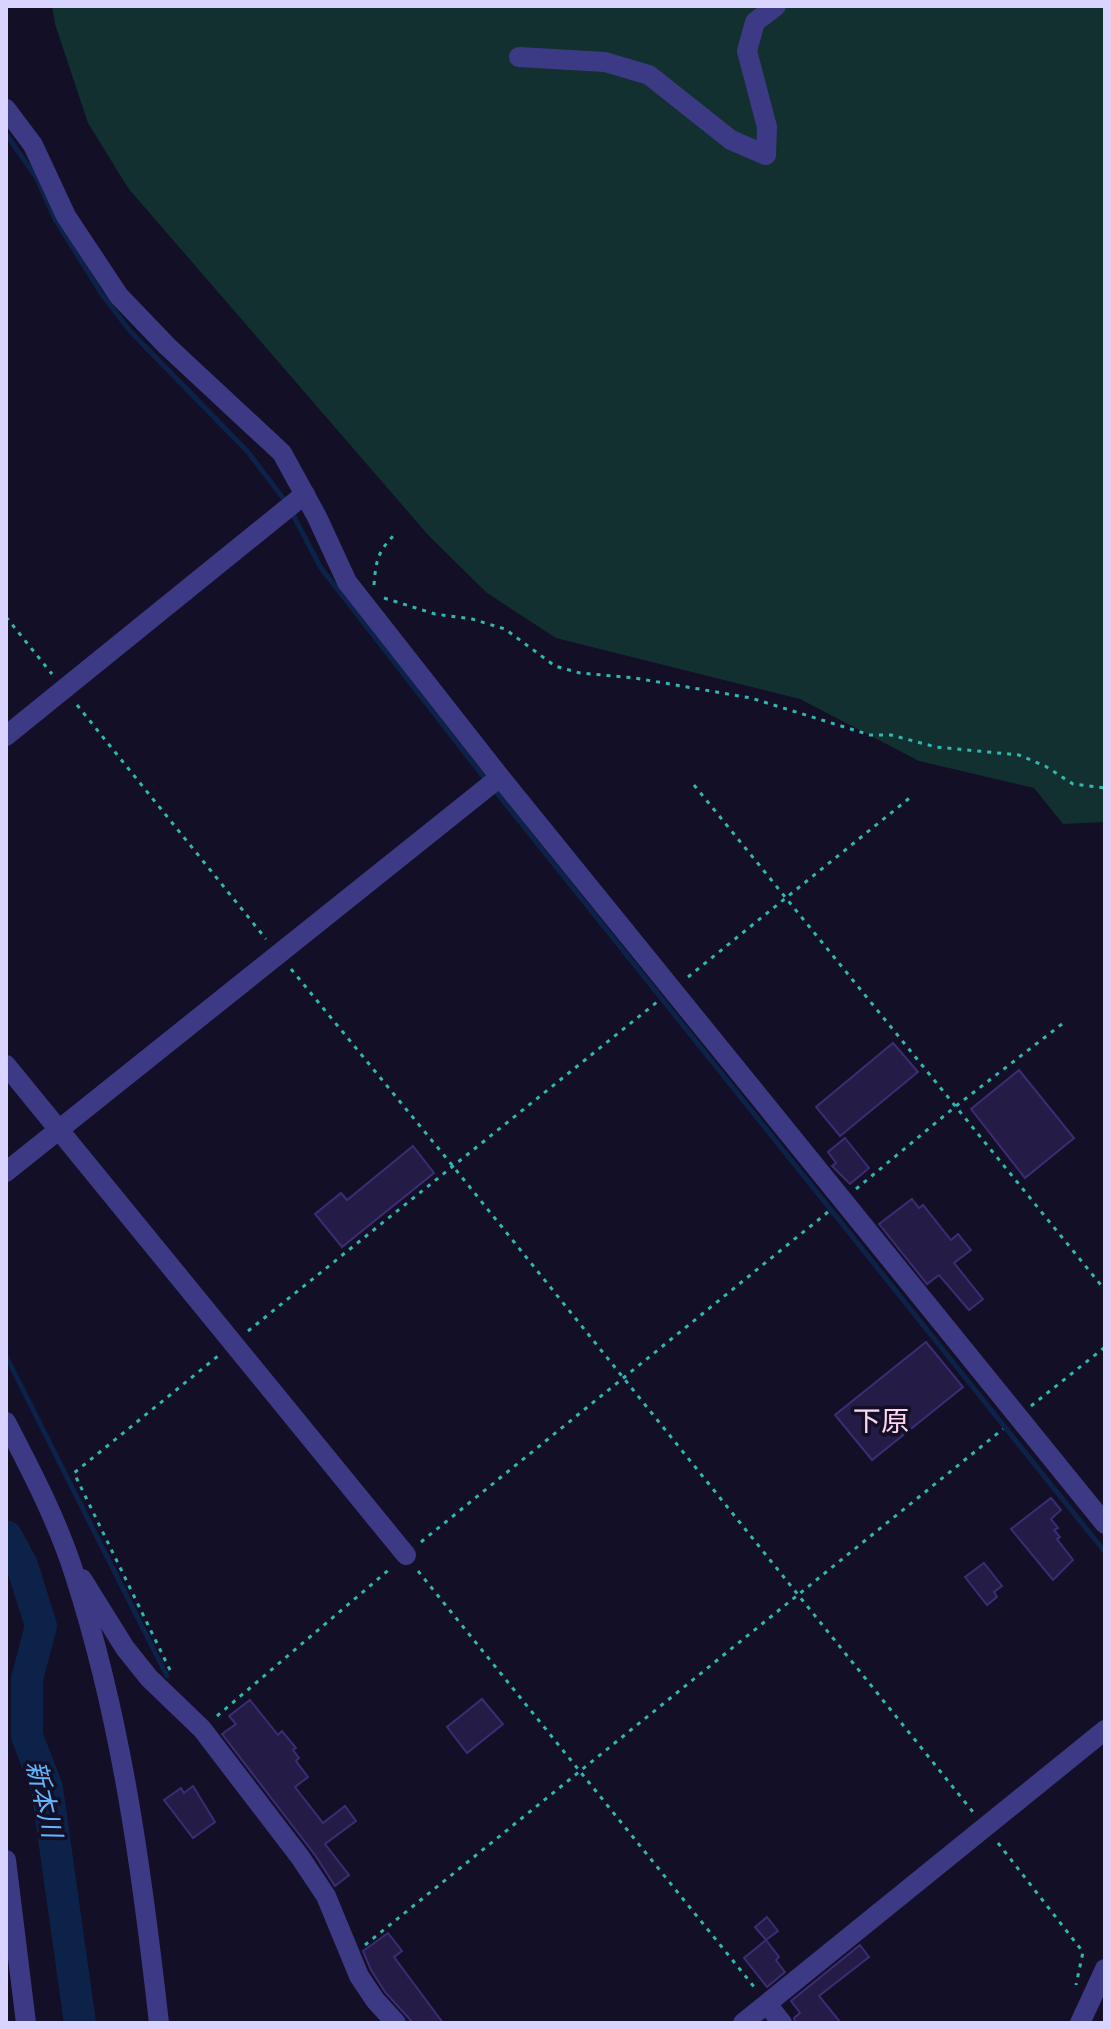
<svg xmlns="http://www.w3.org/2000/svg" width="1111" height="2029" viewBox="0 0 1111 2029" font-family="'Asap Condensed','Noto Sans JP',sans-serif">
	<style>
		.green { fill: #12302f }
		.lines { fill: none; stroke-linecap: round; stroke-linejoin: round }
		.stream { stroke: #0c2248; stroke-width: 5 }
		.river { stroke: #0c2248; stroke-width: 32 }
		.building { fill: #241b47; stroke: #3b2d73; stroke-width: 2 }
		.path { stroke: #2fb8b0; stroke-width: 3; stroke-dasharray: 4 6; stroke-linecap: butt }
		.minor { stroke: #3d3a85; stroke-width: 20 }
		.labels { text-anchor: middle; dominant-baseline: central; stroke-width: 7; stroke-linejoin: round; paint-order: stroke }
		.water-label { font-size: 26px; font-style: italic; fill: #62b6ff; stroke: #130f26 }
		.quarter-label { font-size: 28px; fill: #ffd6f0; stroke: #130f26 }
	</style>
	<rect width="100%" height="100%" fill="#130f26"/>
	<!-- green -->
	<path class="green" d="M52 6H1105V822L1063 824 1034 788 919 761 800 699 556 638 487 593 429 536 128 188 88 123 55 24Z"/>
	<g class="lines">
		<!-- stream -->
		<path class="stream" d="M6 134 36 177 55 219 101 293 130 331 248 452 286 502
			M291 511 321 568 486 780
			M493 788 1105 1552
			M6 1356 167 1676"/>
		<!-- river -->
		<path class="river" d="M6 1536 22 1565 41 1626 27 1679V1736L47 1788 80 2023"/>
	</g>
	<!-- building -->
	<path class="building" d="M893 1043 918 1072 840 1136 816 1107Z
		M1019 1070 1074 1138 1025 1178 971 1109Z
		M845 1138 869 1168 850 1184 832 1166 836 1163 828 1152Z
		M413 1146 434 1173 342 1247 315 1214 341 1193 347 1200Z
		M912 1199 919 1208 923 1205 951 1240 958 1234 971 1250 954 1263 983 1299 969 1310 939 1275 927 1284 879 1224Z
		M926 1342 963 1387 872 1460 835 1415Z
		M1051 1498 1061 1510 1051 1519 1058 1528 1054 1530 1060 1537 1057 1539 1073 1560 1053 1580 1011 1529Z
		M984 1563 1002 1586 994 1592 997 1597 987 1605 965 1577Z
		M482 1699 503 1724 467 1753 447 1727Z
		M250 1700 278 1735 282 1731 296 1748 293 1750 299 1758 296 1761 308 1777 295 1787 323 1823 345 1806 356 1821 325 1844 349 1875 335 1886 315 1855 222 1734 236 1724 229 1716Z
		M193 1786 215 1822 193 1838 164 1800 181 1788 184 1793Z
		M767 1917 778 1931 766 1940 779 1957 776 1960 785 1972 767 1987 744 1958 766 1940 755 1927Z
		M388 1933 402 1951 394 1957 443 2023H413L385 1992 371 1970 363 1951Z
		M860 1945 869 1957 819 1996 841 2023H795L794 2018 800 2013 791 2001Z"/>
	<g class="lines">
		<!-- path -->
		<path class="path" d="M374 585C376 559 378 551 397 532
			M384 598 435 614 472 619 505 629 555 666 580 673 635 678 751 698 870 735H891L936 747 1019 755 1045 766 1073 784 1105 788
			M6 617 52 674
			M77 705 266 939
			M694 785 1105 1290
			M291 969 452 1165 973 1812
			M688 977 912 796
			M856 1189 956 1106 1062 1024
			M248 1331 657 1002
			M1031 1406 1105 1347
			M421 1542 828 1212
			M418 1571 755 1988
			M170 1670 74 1473 218 1356
			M217 1716 391 1568
			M998 1843 1083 1952 1076 1985
			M365 1945 1003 1429"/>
		<!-- minor -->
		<path class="minor" d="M519 57 605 62 649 75 731 140 766 155 767 127 747 51 755 22 776 6
			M6 109 33 145 66 216 119 296 167 346 282 453 317 517 347 582 500 777 1105 1524
			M6 736 305 494
			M6 1065 406 1555
			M6 1172 500 777
			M6 1422C32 1472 58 1522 75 1576 122 1722 142 1872 159 2023
			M82 1579 125 1648 149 1678 202 1729 300 1857 326 1896 359 1976 375 2000 396 2023
			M6 1860 26 2023
			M767 2004 782 2023
			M743 2023 1105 1730
			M1080 2023 1105 1969"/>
	</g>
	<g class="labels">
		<!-- water labels -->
		<g class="water-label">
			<text transform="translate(44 1799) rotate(77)">新本川</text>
		</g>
		<!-- quarter labels -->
		<g class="quarter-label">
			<text x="881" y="1421">下原</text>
		</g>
	</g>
	<!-- border -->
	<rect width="1111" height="2029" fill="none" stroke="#d9d4ff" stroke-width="16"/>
</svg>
